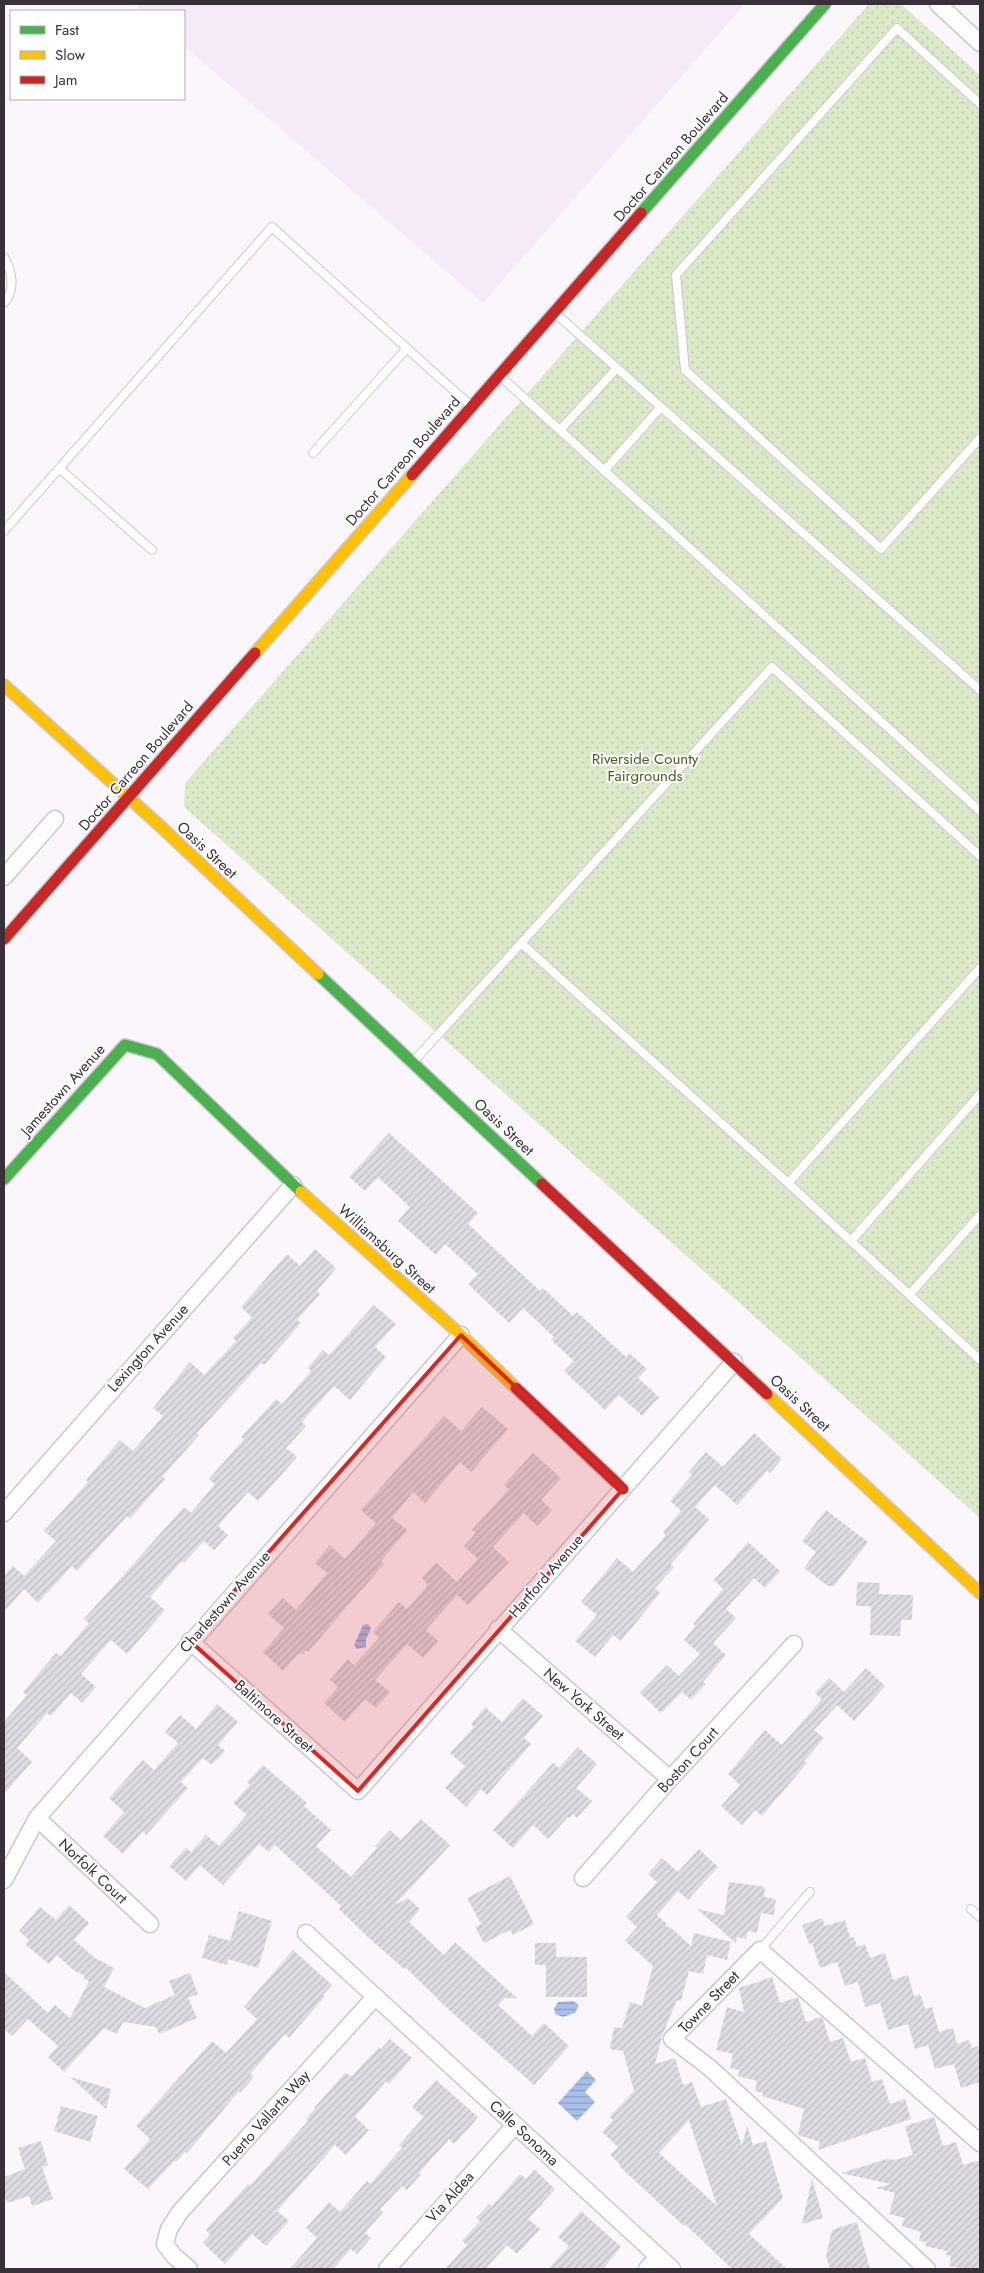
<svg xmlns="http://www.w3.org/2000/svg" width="984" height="2273" viewBox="0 0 984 2273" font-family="Jost,sans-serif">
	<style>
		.built { fill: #f5ebf8 }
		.park { fill: url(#park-dots) }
		.water { fill: url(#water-rules) }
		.building { fill: url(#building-hatch); fill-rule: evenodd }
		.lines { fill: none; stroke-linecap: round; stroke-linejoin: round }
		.lane-casing { stroke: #ccc6ce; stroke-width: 10 }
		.street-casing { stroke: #ccc6ce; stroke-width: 19 }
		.fast-casing { stroke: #ccc6ce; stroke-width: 14 }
		.slow-casing { stroke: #ccc6ce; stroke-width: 14 }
		.jam-casing { stroke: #ccc6ce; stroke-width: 14 }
		.lane { stroke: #fefeff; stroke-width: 8 }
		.street { stroke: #fefeff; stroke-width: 16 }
		.fast { stroke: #4caf50; stroke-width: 11 }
		.slow { stroke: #ffc107; stroke-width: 11 }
		.jam { stroke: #c62828; stroke-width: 11 }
		.marked { fill: #d62828; fill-opacity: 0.2; stroke: #d62828; stroke-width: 4; stroke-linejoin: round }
		.labels { text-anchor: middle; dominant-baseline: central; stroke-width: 4; stroke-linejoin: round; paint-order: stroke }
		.street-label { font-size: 15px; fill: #38313a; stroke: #fff }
		.park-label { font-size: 15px; fill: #435f1d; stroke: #fff }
	</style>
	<defs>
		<pattern id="park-dots" width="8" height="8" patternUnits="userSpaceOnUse" patternTransform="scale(1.25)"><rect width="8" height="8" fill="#dbe9c9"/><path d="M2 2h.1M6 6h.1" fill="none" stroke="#bdc8ad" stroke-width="1.8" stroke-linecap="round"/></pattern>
		<pattern id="water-rules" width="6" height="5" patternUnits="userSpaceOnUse" patternTransform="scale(1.25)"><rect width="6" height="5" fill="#a9bfea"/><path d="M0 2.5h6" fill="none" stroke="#8b9cbf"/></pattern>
		<pattern id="building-hatch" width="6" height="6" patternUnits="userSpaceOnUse" patternTransform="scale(1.25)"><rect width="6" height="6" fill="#dedbe3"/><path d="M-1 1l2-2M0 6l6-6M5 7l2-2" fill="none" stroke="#bfbcc4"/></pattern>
	</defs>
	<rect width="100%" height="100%" fill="#fbf6fc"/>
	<!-- built -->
	<path class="built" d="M134 4H745L483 303 184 46V11H143Z"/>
	<!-- park -->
	<path class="park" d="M869 4H901L980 75V1518L184 807 185 783Z"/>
	<!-- water -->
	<path class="water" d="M368 1624 371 1629 366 1639V1647L357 1649 354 1645 363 1625Z
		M573 2001 579 2005 575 2013 563 2017 555 2014 554 2009 558 2002Z
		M587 2071 596 2080 585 2092 595 2102 577 2121 558 2103Z"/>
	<!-- building -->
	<path class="building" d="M389 1133 478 1213 468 1224 540 1291 543 1288 573 1316 577 1312 626 1357 629 1353 647 1369 638 1378 659 1397 642 1416 619 1395 605 1410 564 1371 574 1361 551 1340 554 1337 523 1308 509 1323 468 1284 478 1274 445 1244 436 1255 398 1221 410 1207 378 1177 365 1191 349 1177Z
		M315 1249 336 1268 317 1291 320 1294 297 1320 301 1323 264 1365 261 1363 197 1433 199 1435 162 1477 165 1479 130 1519 127 1516 77 1571 72 1566 38 1603 24 1589 4 1612V1576L13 1566 24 1576 56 1541 44 1531 88 1482 86 1480 120 1440 133 1451 163 1416 153 1408 190 1362 204 1375 236 1341 233 1338 252 1317 241 1307 287 1254 300 1266Z
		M374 1305 396 1324 375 1347 386 1357 350 1400 334 1386 302 1422 306 1426 286 1448 297 1457 258 1501 248 1492 218 1526 228 1535 214 1550 204 1541 184 1563 182 1561 150 1597 165 1610 127 1654 111 1640 81 1674 96 1687 82 1703 71 1693 51 1716 47 1713 17 1748 32 1762 4 1794V1722L27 1695 23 1692 56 1653 61 1656 89 1623 84 1619 184 1507 191 1513 215 1484 209 1479 244 1439 241 1437 276 1399 282 1404 311 1371 308 1367 323 1350 329 1355Z
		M482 1407 508 1429 471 1472 460 1462 425 1503 413 1492 392 1518 407 1530 381 1561 384 1564 308 1652 306 1650 302 1655 299 1653 283 1671 263 1652 284 1628 268 1614 283 1598 296 1610 327 1573 315 1563 330 1545 345 1559 376 1523 361 1510 444 1416 461 1431Z
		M754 1433 782 1459 770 1473 767 1471 737 1505 715 1485 695 1507 709 1519 671 1564 674 1567 655 1588 660 1593 621 1641 613 1635 595 1657 575 1641 597 1615 581 1602 617 1558 633 1572 666 1535 663 1532 681 1511 670 1501 692 1475 689 1472 706 1452 723 1467Z
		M533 1453 561 1478 541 1500 552 1510 537 1526 524 1513 493 1547 509 1562 468 1605 457 1595 426 1630 438 1641 423 1658 407 1644 375 1680 390 1692 376 1708 365 1699 345 1722 324 1703 338 1687 330 1680 348 1659 354 1665 379 1638 373 1632 399 1602 407 1609 428 1585 422 1578 436 1562 457 1582 478 1559 464 1546 476 1533 472 1530 509 1489 504 1485Z
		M826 1510 868 1542 834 1586H828L804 1568 816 1552 802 1541Z
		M748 1542 780 1571 765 1588 754 1578 726 1609 736 1618 713 1643 726 1655 703 1682 706 1684 691 1700 682 1692 661 1713 640 1693 667 1665 679 1676 700 1654 684 1640 695 1626 693 1624 723 1589 714 1580Z
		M857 1582 880 1583 879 1594 913 1595 912 1620H901L900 1636 870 1635 871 1606H856Z
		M866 1668 885 1686 854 1721 837 1705 814 1730 824 1738 804 1761 807 1763 762 1816 755 1810 742 1825 721 1806 740 1785 728 1774 765 1730 782 1745 822 1699 815 1693 829 1678 844 1692Z
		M523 1698 543 1716 524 1738 531 1744 487 1795 481 1789 466 1807 445 1788 465 1766 450 1753 474 1727 471 1724 485 1707 502 1722Z
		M217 1704 238 1722 218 1745 225 1751 212 1765 203 1758 181 1782 188 1788 146 1835 143 1831 123 1854 103 1836 124 1812 109 1798 143 1760 154 1770 178 1743 165 1732 180 1715 196 1729Z
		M578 1747 597 1764 576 1788 592 1801 577 1818 573 1814 569 1818 568 1817 548 1839 533 1825 513 1848 493 1830 553 1763 559 1768Z
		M263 1765 307 1803 304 1806 331 1830 316 1846 351 1877 377 1848 375 1846 390 1830 401 1840 421 1819 450 1845 395 1905 408 1898 420 1909 409 1922 444 1955 455 1942 517 1998H505L498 2005 532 2036 544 2023 569 2046 534 2085 448 2009 405 1967 404 1969 368 1937 339 1909 341 1906 275 1845 269 1852 259 1844 223 1885 200 1865 186 1881 169 1866 186 1848 191 1852 206 1835 219 1846 247 1815 233 1803 250 1785 247 1782Z
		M699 1849 718 1867 688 1900 678 1891 657 1915 667 1924 665 1926 671 1928 691 1946 694 1933 731 1942 727 1960 707 1955 703 1974 689 1971 681 2001 677 2000 662 2036 655 2064 675 2058 683 2085 692 2082 701 2107 726 2099 742 2146 747 2125 753 2145 766 2141 783 2198 749 2234 787 2269H732L685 2224 684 2226 619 2166 620 2164 610 2155 618 2147 602 2132 613 2120 609 2117 634 2091 623 2051 610 2049 614 2027 622 2028 630 2002 642 2006 653 1966 625 1941 637 1927 626 1917 657 1882 648 1874 662 1858 678 1872ZM689 2120 717 2206 659 2153Z
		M510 1876 534 1924 513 1935 510 1930 484 1943 475 1927 481 1924 467 1898Z
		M729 1882 765 1887 764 1897 776 1899 774 1915 761 1913 757 1933 748 1931 746 1939 737 1937 736 1943 697 1909 724 1915Z
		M69 1905 89 1923 74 1940 95 1958 114 1968 104 1987 145 2008 175 1995 169 1981 190 1973 198 1994 188 1998 197 2018 159 2034 156 2027 123 2022 117 2034 104 2028 64 2072 48 2057 58 2046 28 2019 12 2036 4 2029V1972L48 2013 55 2005 70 2018 89 1981 84 1979 85 1976 73 1970 57 1955 49 1964 25 1944 29 1940 19 1931 40 1907 56 1920Z
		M239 1911 272 1921 258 1968 228 1959 227 1965 202 1958 209 1935 230 1941Z
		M822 1918 825 1926 845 1920 850 1938 854 1937 857 1947 865 1944 870 1958 885 1953 893 1980 908 1975 914 1996 920 1994 925 2009 932 2007 939 2032 953 2028 957 2044 969 2040 972 2048 978 2046 980 2055V2082L961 2088 954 2064 935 2069 928 2045 915 2049 908 2024 888 2030 880 2003 865 2007 858 1982 845 1986 837 1962 820 1968 812 1943 809 1944 802 1925Z
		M535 1943H556V1957H587V1997H546V1965H535Z
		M293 1950 332 1985 323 1995 325 1996 289 2038 285 2034 250 2074 254 2077 240 2093 239 2091 187 2153 185 2152 176 2162 175 2160 148 2189 124 2169 150 2139 136 2126 212 2041 226 2053 257 2019 244 2007Z
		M772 1977 780 2003 798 1997 806 2022 821 2017 823 2019 830 2042 843 2038 851 2062 865 2058 872 2082 882 2079 890 2104 905 2099 911 2119 818 2150 820 2142 798 2135 804 2109 762 2096 763 2093 755 2091 757 2081 738 2076 739 2070 730 2068 733 2054 716 2050 727 2007 744 2012 739 1988Z
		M390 2039 412 2058 389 2084 386 2081 355 2117 369 2130 346 2155 335 2145 277 2211 289 2221 266 2246 252 2234 225 2264 203 2243 210 2235 206 2230 248 2184 250 2186 308 2121 306 2119 315 2109 314 2108 345 2073 352 2076 379 2047 381 2049Z
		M70 2077 111 2089 106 2109Z
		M436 2080 478 2117 469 2128 454 2144 449 2139 419 2173 421 2174 407 2190 402 2186 380 2209 383 2212 365 2233 371 2238 357 2254 351 2249 333 2269H290L317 2238 306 2228 329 2202 340 2212 367 2181 370 2184 402 2148 399 2145 424 2117 412 2107Z
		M61 2106 98 2116 90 2142 54 2131Z
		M934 2117 943 2146 956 2142 963 2165 980 2160V2269H965L949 2266 951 2256 946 2255 947 2251 925 2246 926 2242 919 2241 921 2232 902 2226 904 2218 889 2214 895 2193 876 2188 890 2184 841 2173 887 2159 894 2160 913 2155 905 2126Z
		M41 2141 48 2165 42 2167 53 2199 32 2206 29 2196 7 2203 4 2194V2177L25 2169 18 2148Z
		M534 2169 555 2189 528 2219 540 2229 517 2254 507 2245 485 2269H445L467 2245 462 2241 480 2221 476 2218 489 2204 492 2206 520 2174 526 2179Z
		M812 2179 823 2218 802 2224Z
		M581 2211 621 2247 603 2269H548L569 2246 558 2237Z
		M857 2222 870 2269H830L826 2256 832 2230Z"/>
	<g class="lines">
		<!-- lane casing -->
		<g class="lane-casing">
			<path id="lane" d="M980 104 897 28 676 275 685 370 881 549 980 438
				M4 257C12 271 16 290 4 303
				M555 313 980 690
				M500 376 980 811
				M560 430 617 368
				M313 453 407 348
				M60 469 152 550
				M604 471 661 407
				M4 531 272 227 470 405
				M521 943 788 1183 980 1360
				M414 1061 772 667 980 856
				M788 1183 980 968
				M851 1241 980 1094
				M910 1294 980 1215
				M971 1909 980 1917
				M760 1950 810 1892"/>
		</g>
		<!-- street casing -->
		<g class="street-casing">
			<path id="street" d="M938 4 980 43
				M4 877 55 819
				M4 1513 293 1185
				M498 1629 670 1779
				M190 1641 358 1791 734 1362
				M37 1818 150 1924
				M583 1878 670 1779 794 1644
				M4 1880 37 1818 461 1335
				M306 1933 672 2269
				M189 2269 173 2255 165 2244 169 2229 180 2212 375 1997
				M387 2269 515 2125
				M647 2269 658 2257
				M927 2269 710 2068 672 2039 760 1950 980 2143"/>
		</g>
		<!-- fast casing -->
		<g class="fast-casing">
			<path id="fast" d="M641 213 825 4
				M318 974 542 1184
				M4 1179 125 1045 157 1054 301 1192"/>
		</g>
		<!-- slow casing -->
		<g class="slow-casing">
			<path id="slow" d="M255 653 412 475
				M4 685 159 825 318 974
				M301 1192 461 1335 516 1388
				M767 1394 980 1593"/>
		</g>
		<!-- jam casing -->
		<g class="jam-casing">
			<path id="jam" d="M412 475 641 213
				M4 939 255 653
				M542 1184 767 1394
				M516 1388 623 1489"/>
		</g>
		<!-- lane -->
		<use href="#lane" class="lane"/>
		<!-- street -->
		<use href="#street" class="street"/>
		<!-- fast -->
		<use href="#fast" class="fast"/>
		<!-- slow -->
		<use href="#slow" class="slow"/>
		<!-- jam -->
		<use href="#jam" class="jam"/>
	</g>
	<!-- marked area -->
	<path class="marked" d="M461 1335 623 1489 358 1791 190 1641Z"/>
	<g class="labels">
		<!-- street labels -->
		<g class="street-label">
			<text transform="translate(671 157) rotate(-49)">Doctor Carreon Boulevard</text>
			<text transform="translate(403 461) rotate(-49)">Doctor Carreon Boulevard</text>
			<text transform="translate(136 766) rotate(-49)">Doctor Carreon Boulevard</text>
			<text transform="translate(207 850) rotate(43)">Oasis Street</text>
			<text transform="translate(63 1090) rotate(-48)">Jamestown Avenue</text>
			<text transform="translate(504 1127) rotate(43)">Oasis Street</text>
			<text transform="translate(387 1249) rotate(42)">Williamsburg Street</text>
			<text transform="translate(148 1348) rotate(-48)">Lexington Avenue</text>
			<text transform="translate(800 1403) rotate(43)">Oasis Street</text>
			<text transform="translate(546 1576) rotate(-49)">Hartford Avenue</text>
			<text transform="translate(225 1602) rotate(-49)">Charlestown Avenue</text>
			<text transform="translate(584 1704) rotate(41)">New York Street</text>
			<text transform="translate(274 1716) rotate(42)">Baltimore Street</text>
			<text transform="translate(688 1760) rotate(-48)">Boston Court</text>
			<text transform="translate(93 1871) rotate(43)">Norfolk Court</text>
			<text transform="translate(709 2002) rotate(-46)">Towne Street</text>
			<text transform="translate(266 2118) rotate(-48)">Puerto Vallarta Way</text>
			<text transform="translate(524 2133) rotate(43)">Calle Sonoma</text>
			<text transform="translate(450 2197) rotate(-48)">Via Aldea</text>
		</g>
		<!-- park labels -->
		<g class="park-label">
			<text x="645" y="759">Riverside County<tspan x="645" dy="17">Fairgrounds</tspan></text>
		</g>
	</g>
	<!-- border -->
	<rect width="984" height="2273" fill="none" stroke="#38313a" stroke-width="10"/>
	<!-- legend -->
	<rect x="10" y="10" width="175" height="90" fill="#ffffff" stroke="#afadb0"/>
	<rect x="20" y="26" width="25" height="8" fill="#4caf50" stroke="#afadb0"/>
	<text x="55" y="35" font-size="15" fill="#38313a">Fast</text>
	<rect x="20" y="51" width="25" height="8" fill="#ffc107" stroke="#afadb0"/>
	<text x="55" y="60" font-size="15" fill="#38313a">Slow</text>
	<rect x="20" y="76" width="25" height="8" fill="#c62828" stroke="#afadb0"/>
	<text x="55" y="85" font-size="15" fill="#38313a">Jam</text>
</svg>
